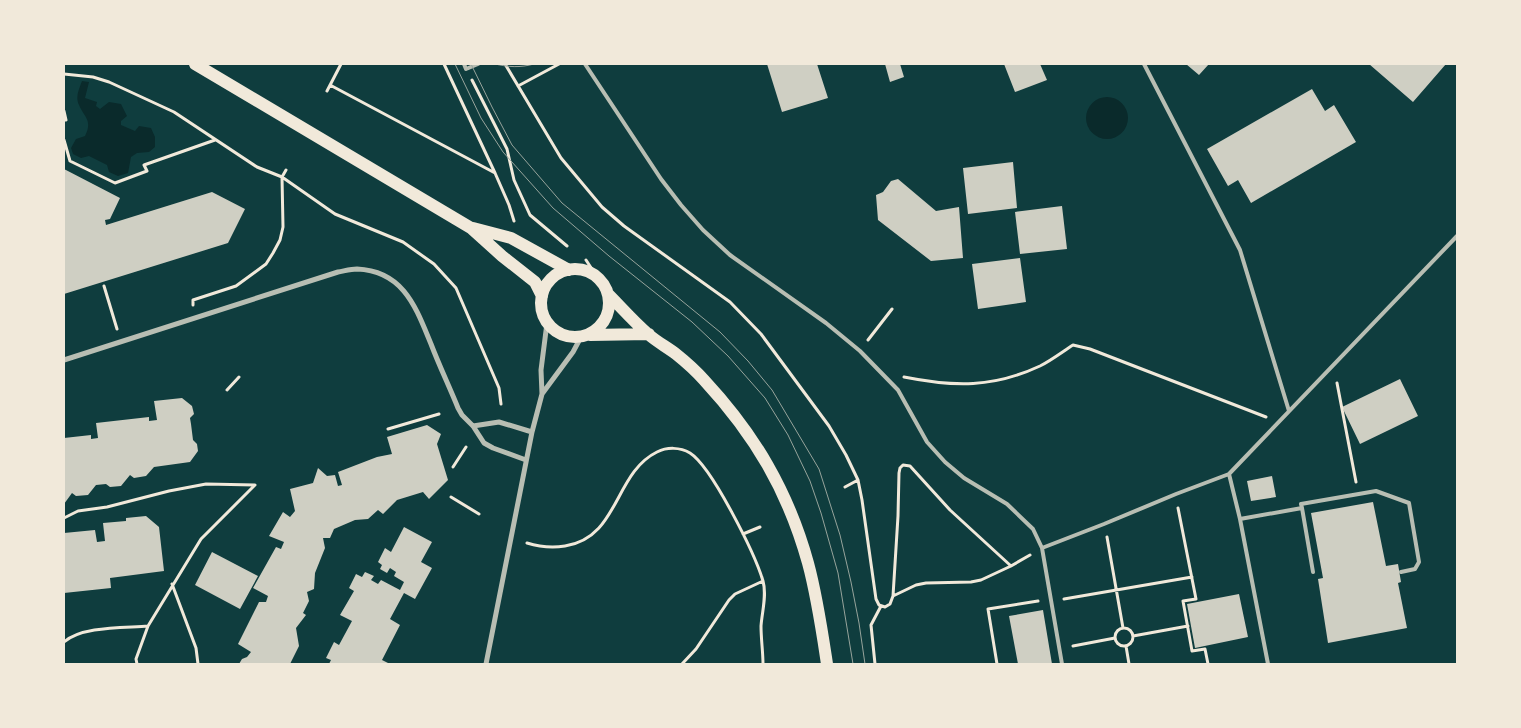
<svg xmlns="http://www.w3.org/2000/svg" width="1521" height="728" viewBox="0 0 1521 728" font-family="'Noto Sans',sans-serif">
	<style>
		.water { fill: #0a2a2b }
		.building { fill: #cfcfc3 }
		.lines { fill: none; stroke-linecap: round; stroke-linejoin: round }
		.path { stroke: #f1e9da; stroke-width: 3 }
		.service { stroke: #b8beb3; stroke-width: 4 }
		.minor { stroke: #b8beb3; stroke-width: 5 }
		.primary { stroke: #f1e9da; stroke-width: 12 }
		.tram { stroke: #97a49c; stroke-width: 1 }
	</style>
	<rect width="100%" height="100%" fill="#0f3d3e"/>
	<!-- water -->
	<path class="water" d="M82 81 89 82 85 98 97 102 96 106 100 109 109 102 121 104 127 116 121 121V125L135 131 139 126 151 128 155 137V147L149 152 137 153 131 157 128 173 118 176 109 172 107 165 89 156 81 158 73 154 71 148 76 139 85 136C93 120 84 117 79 105 75 97 79 89 82 81Z
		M1086 118a21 21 0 1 1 42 0a21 21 0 1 1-42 0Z"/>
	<!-- building -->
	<path class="building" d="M767 64H817L828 98 782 112Z
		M885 64H900L904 77 890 82Z
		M1004 64H1040L1047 80 1015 92Z
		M1186 64H1209L1199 75Z
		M1369 64H1446L1413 102Z
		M1312 89 1325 111 1334 105 1356 142 1251 203 1238 180 1228 186 1207 149Z
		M1013 162 1017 208 968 214 963 168Z
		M64 169 120 198 110 219 105 220 106 225 212 192 245 209 228 243 64 294Z
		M898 179 936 211 959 207 963 258 931 261 878 220 876 195 883 192 891 181Z
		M1062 206 1067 249 1020 254 1015 212Z
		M1020 258 1026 302 978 309 972 264Z
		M1400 379 1418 416 1360 444 1342 407Z
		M182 398 192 406 194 414 190 418 191 424 193 440 197 444 198 451 190 462 154 467 146 476 134 478 130 475 121 486 110 487 106 484 96 485 88 495 76 496 72 493 64 504V438L91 435V439L98 438 96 423 149 417V421L157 420 154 401Z
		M427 425 441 434 437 444 448 480 429 499 423 492 397 500 383 514 378 510 368 519 355 520 334 529 330 538H323L325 548 315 573 314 589 307 592 309 601 303 613 306 615 296 628 299 646 290 664H239L242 659 247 657 251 652 238 644 259 602H266L268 596 253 588 276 547 281 549 284 542 269 536 283 512 290 517 295 511 290 489 313 483 318 468 327 476 335 475 338 486 342 485 338 472 377 457 392 454 387 437Z
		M1272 476 1276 497 1251 501 1247 481Z
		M1373 502 1386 566 1398 564 1401 582 1398 583 1407 628 1328 643 1318 579 1323 578 1311 513Z
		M146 516 159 527 164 571 110 578 111 588 64 593V533L95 530 97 542 105 541 103 523 126 521V518Z
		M404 527 432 542 421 562 432 568 415 599 404 593 390 619 400 625 382 660 390 664H329L331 660 326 658 334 642 339 645 352 621 340 615 354 591 349 588 356 574 362 577 365 572 374 576 371 580 378 584 381 580 400 590 404 582 394 576 396 572 390 568 387 573 380 569 382 565 378 562 385 548 391 552Z
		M212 552 258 576 240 609 195 585Z
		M1239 594 1248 637 1195 648 1187 604Z
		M1043 610 1052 664H1018L1009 616Z"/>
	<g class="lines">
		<!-- path -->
		<path class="path" d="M444 64 495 173 509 205 514 221
			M505 64 561 158 602 207 624 226 730 302 761 334 829 426 846 455 858 480 862 500 876 599 879 605 885 607 890 604 893 596 898 516 899 473 900 468 903 465 910 466 950 510 1011 566 1030 555
			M64 74 93 77 109 82 174 112 257 167 282 177 286 170
			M472 80 507 149 514 180 530 215 567 246
			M330 85 495 173
			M518 86 559 64
			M327 91 341 64
			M64 111 66 120H64
			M64 140 70 161 115 183 147 171 144 165 215 140
			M586 260 597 277
			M104 286 117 329
			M193 305V300L236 286 266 264 273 253 280 240 283 227 282 177 335 214 403 242 434 264 456 288 499 388 501 404
			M868 340 892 309
			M904 377C954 387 993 388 1040 366 1052 360 1062 352 1073 345L1090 349 1266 417
			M1337 383 1356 482
			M227 390 239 377
			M388 429 439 414
			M453 467 466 447
			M845 487 858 480
			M451 497 479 514
			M1178 508 1196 599 1183 601 1192 651 1205 649 1208 664
			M64 518 78 511 107 507 169 491 206 484 255 485
			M743 534 760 527
			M1107 537 1123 628
			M527 543C540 547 552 548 565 546 619 538 614 473 657 452 667 447 680 447 690 453 712 467 755 554 763 581 767 595 762 612 761 626 761 639 763 652 763 664
			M172 584 196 648 198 664
			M893 596 916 585 926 583 971 582 981 580 1011 566
			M1064 599 1192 577
			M1115 637a9 9 0 1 1 18 0a9 9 0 1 1-18 0Z
			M1133 636 1188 626
			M64 642C82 626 124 628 148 626L201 539 255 485
			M1073 646 1115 638
			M1126 646 1129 664
			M137 664 136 659 148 626
			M682 664 696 649 729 600 735 594 763 581
			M875 664 871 625 881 606
			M997 664 988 609 1038 601"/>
		<!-- service -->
		<path class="service" d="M464 64 466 69 478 64
			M585 64 661 179 681 205 703 230 730 255 826 323 860 351 898 390 927 442 945 462 964 478 1007 504 1033 529 1042 548 1062 664
			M1144 64 1240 250 1289 411
			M1229 474 1240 519 1268 664
			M1302 508 1301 504 1376 491 1409 503 1419 562 1415 569 1401 572
			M1240 519 1302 508 1313 572
			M1042 548 1104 524 1176 494 1229 474 1457 236"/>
		<!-- minor -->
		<path class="minor" d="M64 360 338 272C344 271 351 269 357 269 404 271 416 308 431 344 439 365 449 386 458 408L462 415 473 426 484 443 493 448 526 460
			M542 394 573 352 581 337
			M473 426 499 422 532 432
			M486 664 532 432 542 394 541 370 547 323"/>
		<!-- primary -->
		<path class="primary" d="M195 64 471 228 502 256 535 282 542 296
			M473 228 511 238 569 270
			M541 303a34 34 0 1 1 68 0a34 34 0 1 1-68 0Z
			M608 294C621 307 634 322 648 334 657 342 667 347 676 354 686 362 696 371 704 380 755 435 788 491 808 563 817 596 822 631 827 664
			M590 335 649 334"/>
		<!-- tram -->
		<path class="tram" d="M455 64 481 118 503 152 553 208 609 256 692 322 728 356 765 398 788 435 810 481 821 513 838 573 853 664
			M471 64 492 107 512 145 562 203 720 332 748 361 772 390 819 469 840 535 851 582 859 623 865 664
			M495 64C508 67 520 68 534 64"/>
	</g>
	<!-- border -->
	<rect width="1521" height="728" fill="none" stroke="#f1e9da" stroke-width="130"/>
</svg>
